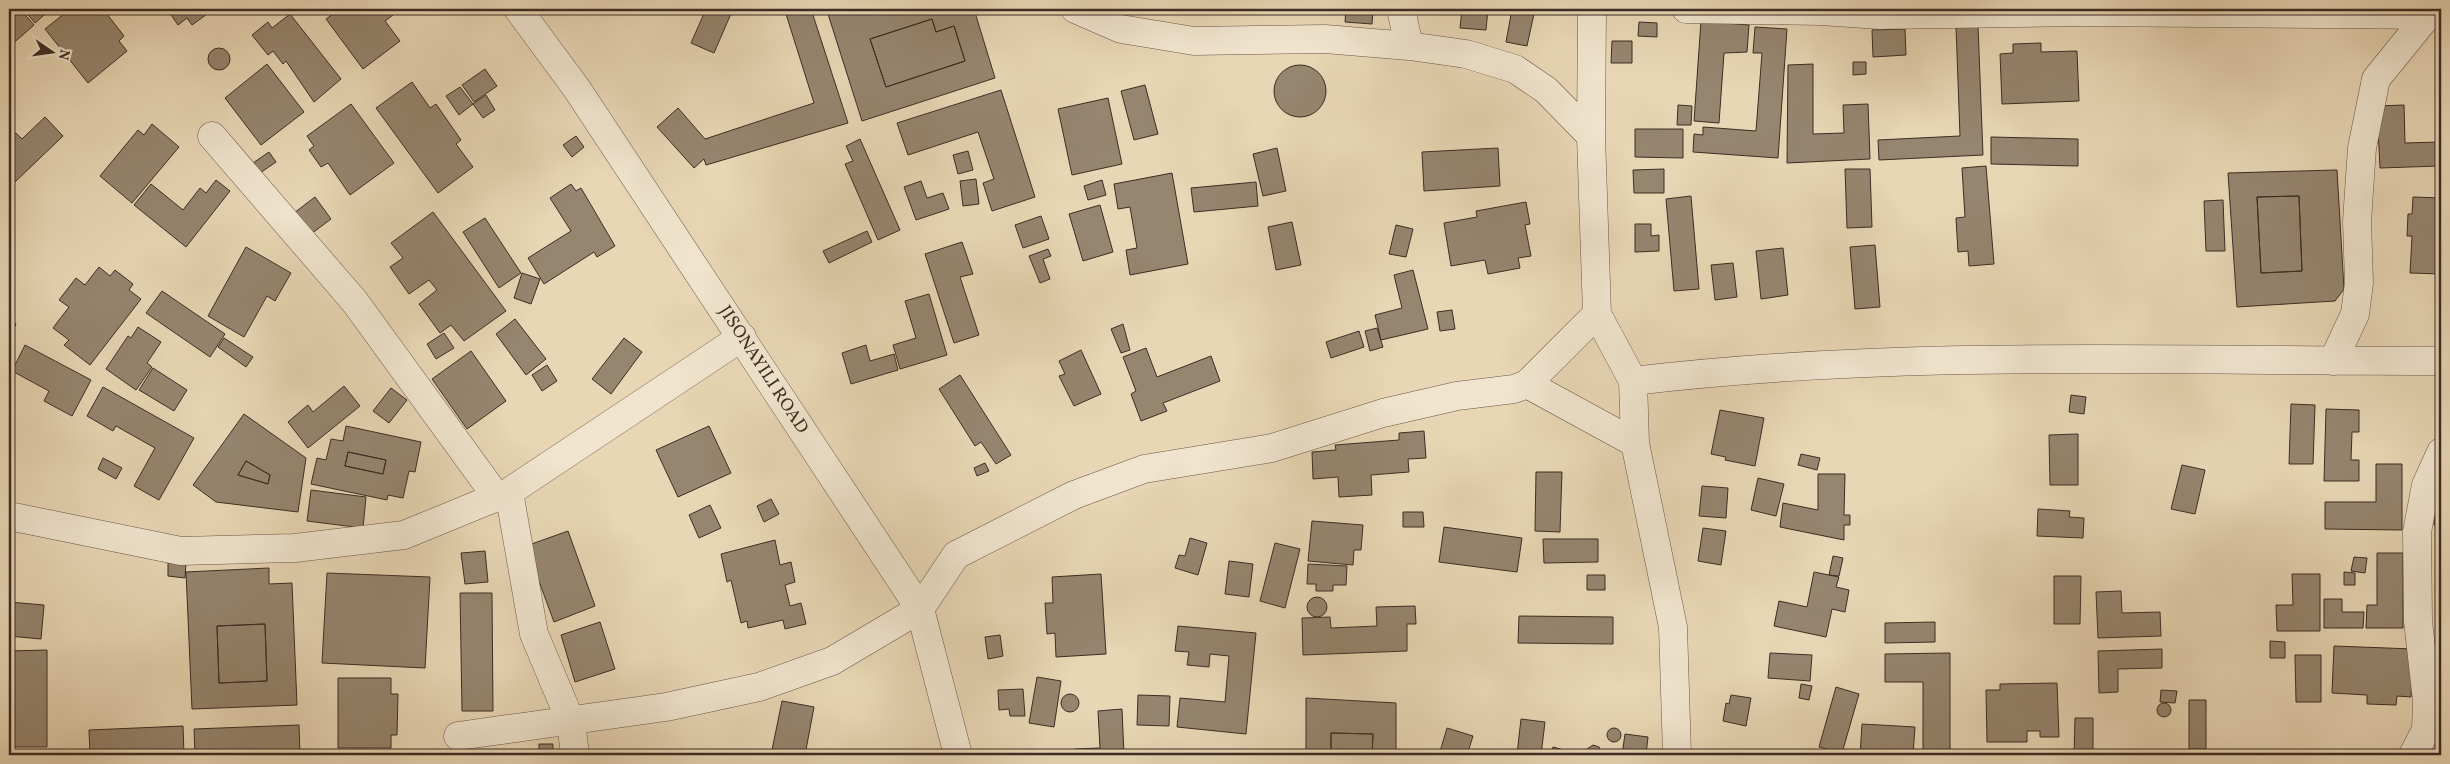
<svg xmlns="http://www.w3.org/2000/svg" width="2450" height="764" viewBox="0 0 2450 764" font-family="Vollkorn,serif">
	<style>
		.building { fill: #96856f; stroke: #3d2d24; fill-rule: evenodd }
		.lines { fill: none; stroke-linecap: round; stroke-linejoin: round }
		.minor-casing { stroke: #685748; stroke-width: 29 }
		.minor { stroke: #f0e4ce; stroke-width: 28 }
		.labels { text-anchor: middle; dominant-baseline: central; stroke-width: 5; stroke-linejoin: round; paint-order: stroke }
		.street-label { font-size: 18px; fill: #3d2d24; stroke: #f0e4ce }
	</style>
	<rect width="100%" height="100%" fill="#e8d6b4"/>
	<filter id="stains"><feTurbulence type="fractalNoise" baseFrequency=".004" numOctaves="4"/><feColorMatrix values="0 0 0 0 .2 0 0 0 0 .09 0 0 0 0 .02 0 0 0 .5 -.17"/></filter>
	<radialGradient id="worn" r=".72"><stop offset=".6" stop-color="#630" stop-opacity="0"/><stop offset="1" stop-color="#630" stop-opacity=".3"/></radialGradient>
	<!-- building -->
	<path class="building" d="M9 9H20L34 25 9 47Z
		M23 9H51L35 23Z
		M70 9H103L124 36 119 41 127 51 88 83 45 29Z
		M167 9H214L192 25 187 18 178 25Z
		M333 9H388L393 15 385 21 400 41 363 69 326 19 336 12Z
		M706 9H733L714 53 691 43Z
		M747 9H811L848 123 706 165 704 159 694 168 657 127 678 108 705 139 814 103 786 14Z
		M844 9H974L995 78 862 121 828 14ZM932 19 936 32 954 26 965 61 886 87 870 39Z
		M1309 9H1332L1331 15Z
		M1346 9H1373L1372 24 1345 22Z
		M1462 9H1488L1486 30 1460 28Z
		M1512 9H1535L1527 46 1506 42Z
		M290 14 341 79 314 102 286 61 283 64 273 51 268 55 252 35 268 22 272 28Z
		M932 19 936 32 954 26 965 61 886 87 870 39Z
		M1701 21 1749 25 1747 52 1724 53 1719 123 1694 121Z
		M1639 22 1657 23V37L1638 36Z
		M1978 26 1983 155 1879 160 1878 140 1960 136 1956 27Z
		M1755 27 1787 29 1778 158 1693 152 1694 134 1703 135V127L1756 131 1762 53H1753Z
		M1905 29 1906 55 1873 57 1872 30Z
		M1612 41H1632V63H1611Z
		M2041 43V52L2077 51 2079 101 2002 104 2000 54 2013 53V44Z
		M208 59a11 11 0 1 1 22 0a11 11 0 1 1-22 0Z
		M1853 62H1866V74L1853 75Z
		M267 64 304 112 261 145 225 98Z
		M1813 64V134L1844 133 1843 105 1868 104 1870 159 1787 163 1788 65Z
		M1274 91a26 26 0 1 1 52 0a26 26 0 1 1-52 0Z
		M485 69 497 86 474 102 462 85Z
		M412 82 430 108 436 104 461 140 456 144 473 167 438 193 376 108Z
		M1145 85 1158 134 1134 140 1121 91Z
		M460 87 473 104 459 115 446 96Z
		M1001 90 1035 197 992 211 983 183 994 179 978 132 908 155 897 123Z
		M486 95 495 110 483 118 473 104Z
		M1108 98 1122 164 1072 175 1058 109Z
		M351 104 394 163 350 195 328 163 321 167 309 150 314 146 307 136Z
		M1678 105 1692 106 1691 125H1677Z
		M2404 105 2405 143 2439 142V166L2380 168 2377 106Z
		M45 117 63 136 15 182 9 176V137L10 139 16 133 22 139Z
		M152 124 179 147 132 203 100 176 138 130 144 135Z
		M1635 129H1683V158L1635 157Z
		M576 136 584 147 572 157 563 145Z
		M1991 137 2078 139V166L1991 164Z
		M860 139 900 230 878 240 845 164 853 161 846 146Z
		M1277 148 1286 191 1263 196 1253 154Z
		M1498 148 1500 186 1424 191 1422 152Z
		M968 151 973 170 958 174 953 155Z
		M269 152 276 162 260 173 253 163Z
		M1986 166 1994 264 1969 266 1968 251 1958 252 1956 218 1965 217 1962 168Z
		M1664 169V193H1634L1633 170Z
		M1845 169H1870L1872 227 1847 228Z
		M2337 170 2344 289 2335 301 2237 307 2228 173ZM2299 196 2302 271 2261 273 2257 197Z
		M1172 173 1188 264 1130 275 1126 250 1137 248 1130 207 1118 209 1114 184Z
		M976 179 979 204 963 206 960 181Z
		M216 180 230 191 186 247 134 205 151 184 183 210 200 188 206 193Z
		M1102 180 1106 195 1088 200 1084 186Z
		M921 181 927 198 943 193 949 209 916 220 904 187Z
		M1256 182 1258 206 1194 212 1191 188Z
		M571 184 576 191 581 188 615 246 597 257 594 252 544 284 528 258 571 231 550 198Z
		M1691 196 1699 289 1674 291 1666 199Z
		M2299 196 2302 271 2261 273 2257 197Z
		M315 197 331 219 311 234 294 213Z
		M2413 197 2441 198V274L2410 273 2412 236H2407L2408 214H2412Z
		M2223 200 2225 251H2206L2204 201Z
		M1526 202 1530 224 1525 225 1531 256 1518 258 1520 268 1488 274 1485 260 1451 266 1444 223 1477 217 1476 211Z
		M1100 205 1113 252 1083 261 1069 214Z
		M433 212 506 311 464 341 451 325 440 333 419 304 437 290 429 280 409 294 390 267 403 258 391 243Z
		M1041 216 1049 239 1023 248 1015 225Z
		M485 218 521 273 499 288 463 232Z
		M1292 222 1301 265 1276 270 1268 227Z
		M1635 224H1651V236L1659 235V251L1635 252Z
		M1396 225 1413 229 1406 257 1389 254Z
		M867 231 872 242 829 263 823 251Z
		M962 242 973 274 960 277 979 335 954 343 925 254Z
		M1875 245 1880 307 1855 309 1850 247Z
		M246 247 291 273 275 301 267 296 244 337 208 316Z
		M1783 248 1788 295 1761 299 1756 251Z
		M1048 249 1051 256 1043 259 1050 279 1040 283 1029 256Z
		M1733 263 1737 297 1715 300 1711 265Z
		M99 267 110 276 115 270 133 284 129 290 141 299 90 365 64 345 69 340 53 328 69 307 59 300 76 278 85 285Z
		M1413 270 1428 329 1381 340 1375 315 1402 308 1394 275Z
		M522 273 540 279 531 304 514 298Z
		M162 291 225 334 210 357 146 313Z
		M929 294 947 355 900 369 893 345 916 338 905 301Z
		M1452 310 1455 329 1440 331 1437 312Z
		M515 319 546 359 526 375 496 334Z
		M9 320 16 324 9 339Z
		M1123 324 1130 350 1121 353 1111 329Z
		M138 327 161 342 147 363 152 367 136 390 106 369 128 336 131 338Z
		M1377 328 1383 347 1370 351 1365 331Z
		M1359 331 1364 347 1331 358 1326 342Z
		M444 333 454 348 436 359 427 344Z
		M224 338 253 357 246 367 218 347Z
		M624 338 642 352 611 394 592 379Z
		M25 345 91 380 72 416 44 401 49 391 12 371Z
		M866 345 870 361 894 354 898 370 851 384 842 353Z
		M1146 348 1157 377 1211 356 1220 381 1163 403 1167 411 1141 421 1131 394 1136 391 1123 357Z
		M1081 350 1101 394 1074 406 1059 376 1065 374 1059 361Z
		M471 351 506 401 467 429 432 379Z
		M547 365 557 381 542 391 532 375Z
		M153 368 187 390 174 411 139 390Z
		M960 375 1011 455 996 464 981 442 975 446 939 389Z
		M344 386 360 406 308 448 288 422 308 405 313 412Z
		M103 387 194 438 159 500 134 486 155 448 116 426 113 431 87 416Z
		M391 388 407 400 389 423 373 411Z
		M2071 395 2086 397 2084 414 2069 412Z
		M2291 404 2315 405 2313 464H2289Z
		M2326 409 2359 410V432H2352L2351 460H2359V481H2324Z
		M1720 410 1764 418 1755 466 1725 460 1726 457 1711 454Z
		M244 414 306 458 298 512 216 502 193 485ZM246 461 270 475 268 484 238 475Z
		M346 426 421 442 415 472 409 471 403 498 388 495 387 500 311 484 317 458 326 460 331 439 343 441ZM348 452 386 460 383 474 345 466Z
		M709 426 731 473 678 497 656 450Z
		M1424 431 1426 458 1408 459 1409 472 1371 475 1372 495 1339 497 1338 477 1313 479 1312 452 1336 450 1335 445 1399 440V433Z
		M2078 434V485H2050L2049 435Z
		M348 452 386 460 383 474 345 466Z
		M1801 454 1820 458 1817 470 1798 465Z
		M103 458 122 468 116 479 98 469Z
		M246 461 270 475 268 484 238 475Z
		M985 463 989 471 977 476 974 468Z
		M2376 464H2402V530L2325 529V502H2376Z
		M2182 465 2205 470 2195 514 2171 509Z
		M1536 472H1562L1560 532 1535 531Z
		M1818 474H1845L1844 515H1850V525H1844V540L1780 527 1783 503 1818 510Z
		M2434 477H2441V525H2434Z
		M1758 478 1784 484 1776 516 1751 510Z
		M1702 486 1728 488 1726 518 1699 516Z
		M311 490 366 497 363 528 307 521Z
		M771 499 779 514 764 522 757 506Z
		M710 505 721 528 699 538 689 515Z
		M2038 509 2070 511 2069 517 2084 518 2083 538 2037 536Z
		M1403 512H1423L1424 527H1403Z
		M1312 521 1363 525 1361 550H1354L1353 565 1308 561Z
		M1444 527 1522 538 1517 572 1439 562Z
		M1703 528 1726 531 1721 565 1698 561Z
		M568 531 595 606 554 622 526 546Z
		M1190 538 1207 543 1198 575 1175 568 1179 555 1185 556Z
		M1543 539H1598V562L1544 563Z
		M775 540 780 565 791 562 795 582 785 585 790 606 801 603 806 624 785 629 783 620 748 628 747 621 741 623 731 580 727 582 721 554Z
		M1275 543 1300 549 1285 608 1260 601Z
		M485 551 488 582 465 584 461 553Z
		M2377 553H2403V628H2366L2367 605H2377Z
		M1833 556 1843 558 1839 576 1829 575Z
		M2354 557 2367 558 2365 573 2351 571Z
		M168 560 186 562 185 578 168 576Z
		M1229 561 1253 564 1249 597 1225 594Z
		M1308 564 1347 566 1346 585H1333V591H1316V584H1307Z
		M269 568V584L292 583 297 705 192 709 186 572ZM265 624 267 681 219 683 217 626Z
		M1814 572 1839 577 1836 587 1849 590 1845 612 1832 609 1826 637 1774 626 1779 601 1807 607Z
		M2344 572 2355 573V585H2344Z
		M327 573 430 577 425 668 322 663Z
		M1101 574 1106 654 1056 657 1055 633 1047 634 1045 603H1053L1052 577Z
		M2292 574H2320V631H2277L2276 605H2293Z
		M1587 575H1605V590H1587Z
		M2054 576H2081L2080 624H2054Z
		M2121 591 2122 613 2160 612 2161 636 2098 638 2096 592Z
		M460 593H492L493 711H462Z
		M1307 607a10 10 0 1 1 20 0a10 10 0 1 1-20 0Z
		M2324 599H2342V612H2364L2363 628H2324Z
		M9 602 44 605 41 639 9 636Z
		M1415 606 1416 624H1407V651L1303 655 1302 618 1330 617 1331 628 1377 626 1376 607Z
		M1519 616 1613 617V644L1518 643Z
		M600 622 615 669 575 682 561 635Z
		M1935 622V642L1885 643V623Z
		M265 624 267 681 219 683 217 626Z
		M1178 626 1256 633 1246 734 1177 727 1180 698 1225 702 1229 656 1210 654 1209 667 1187 665 1189 652 1175 651Z
		M1000 635 1003 656 988 659 985 637Z
		M2270 641 2285 642V658H2270Z
		M2334 646 2413 649 2411 697 2397 696 2396 705 2367 704V695L2332 693Z
		M2162 649V668L2118 669V692L2099 693 2098 651Z
		M47 650V747H9V720H14L13 680H9V651Z
		M1770 653 1812 655 1810 681 1768 678Z
		M1950 653V755H1923V682H1885V654Z
		M2295 655H2321V702H2296Z
		M1037 677 1061 681 1054 727 1029 723Z
		M338 678H391V694H398L397 735H391V748H338Z
		M9 680H13L14 720H9Z
		M2057 683 2059 737H2040V731H2027V742H1987L1986 690H2000V684Z
		M1801 684 1812 686 1809 700 1799 698Z
		M1836 687 1859 694 1842 753 1819 747Z
		M1023 689 1025 716H1010L1009 709 999 710 998 690Z
		M2161 690 2177 691 2175 703 2160 702Z
		M1061 703a9 9 0 1 1 18 0a9 9 0 1 1-18 0Z
		M1138 695 1170 696 1169 726 1137 725Z
		M1731 695 1751 698 1746 726 1723 721 1726 703 1729 704Z
		M1306 698 1396 703V755H1372L1373 734 1331 733V755H1306Z
		M2189 700H2206V749H2189Z
		M782 701 814 707 805 755H771Z
		M2157 710a7 7 0 1 1 14 0a7 7 0 1 1-14 0Z
		M1122 709 1124 755H1076L1075 749 1100 748 1098 711Z
		M2075 718H2093V755H2074Z
		M1521 719 1545 722 1541 755H1491V753L1517 754Z
		M1862 724 1915 727 1913 755H1860Z
		M299 725 300 755H274V753L195 755 194 729Z
		M183 726 184 755H90L89 730Z
		M1447 728 1473 736 1467 755H1439Z
		M1607 735a7 7 0 1 1 14 0a7 7 0 1 1-14 0Z
		M1331 733 1373 734 1372 755H1331Z
		M1625 734 1648 737 1646 755H1622Z
		M539 744H553V755H539Z
		M1593 745 1599 747 1603 755H1585L1587 749Z
		M1553 747 1564 750 1563 755H1551Z
		M1015 750 1034 755H1014Z
		M643 753V755H620V754Z"/>
	<g class="lines">
		<!-- minor casing -->
		<g class="minor-casing">
			<path id="minor" d="M518 9 577 89 920 609 958 755
				M1075 9 1121 29 1194 41 1325 39 1409 46 1466 54 1515 69 1546 90 1591 136
				M1401 9 1409 46
				M1592 9 1591 136 1597 314 1633 381 1635 443 1673 627 1677 755
				M1686 9 1821 11 1880 15 2082 12 2441 15
				M212 136 355 302 496 496
				M2333 361 2355 314 2359 283 2357 221 2362 148 2376 79 2428 15
				M1633 381C1901 349 2172 361 2441 361
				M1527 384 1635 443
				M509 492 534 634 571 722 575 755
				M9 516 181 551 295 548 404 535 509 492 742 337
				M458 736 666 707 759 687 832 661 920 609 956 555 1074 495 1144 469 1272 448 1383 413 1457 396 1514 389 1527 384 1597 314
				M2413 755 2426 730 2427 701 2418 621 2417 532 2426 485 2441 452"/>
		</g>
		<!-- minor -->
		<use href="#minor" class="minor"/>
	</g>
	<g class="labels">
		<!-- street labels -->
		<g class="street-label">
			<text transform="translate(763 370) rotate(57)">JISONAYILI ROAD</text>
		</g>
	</g>
	<!-- margin -->
	<rect width="2450" height="764" fill="none" stroke="#e8d6b4" stroke-width="30"/>
	<rect x="10" y="10" width="2430" height="744" fill="none" stroke="#3d2d24" stroke-width="2.5"/>
	<rect x="15" y="15" width="2420" height="734" fill="none" stroke="#3d2d24"/>
	<!-- north arrow -->
	<g transform="translate(52 52) rotate(103)" stroke="#f0e4ce" stroke-width="4" paint-order="stroke">
	<path d="M0-4L9 19L0 12L-9 19Z" fill="#3d2d24"/>
	<text y="-8" font-size="14" font-weight="bold" text-anchor="middle" fill="#3d2d24">N</text>
	</g>
	<rect width="100%" height="100%" filter="url(#stains)"/>
	<rect width="100%" height="100%" fill="url(#worn)"/>
</svg>
